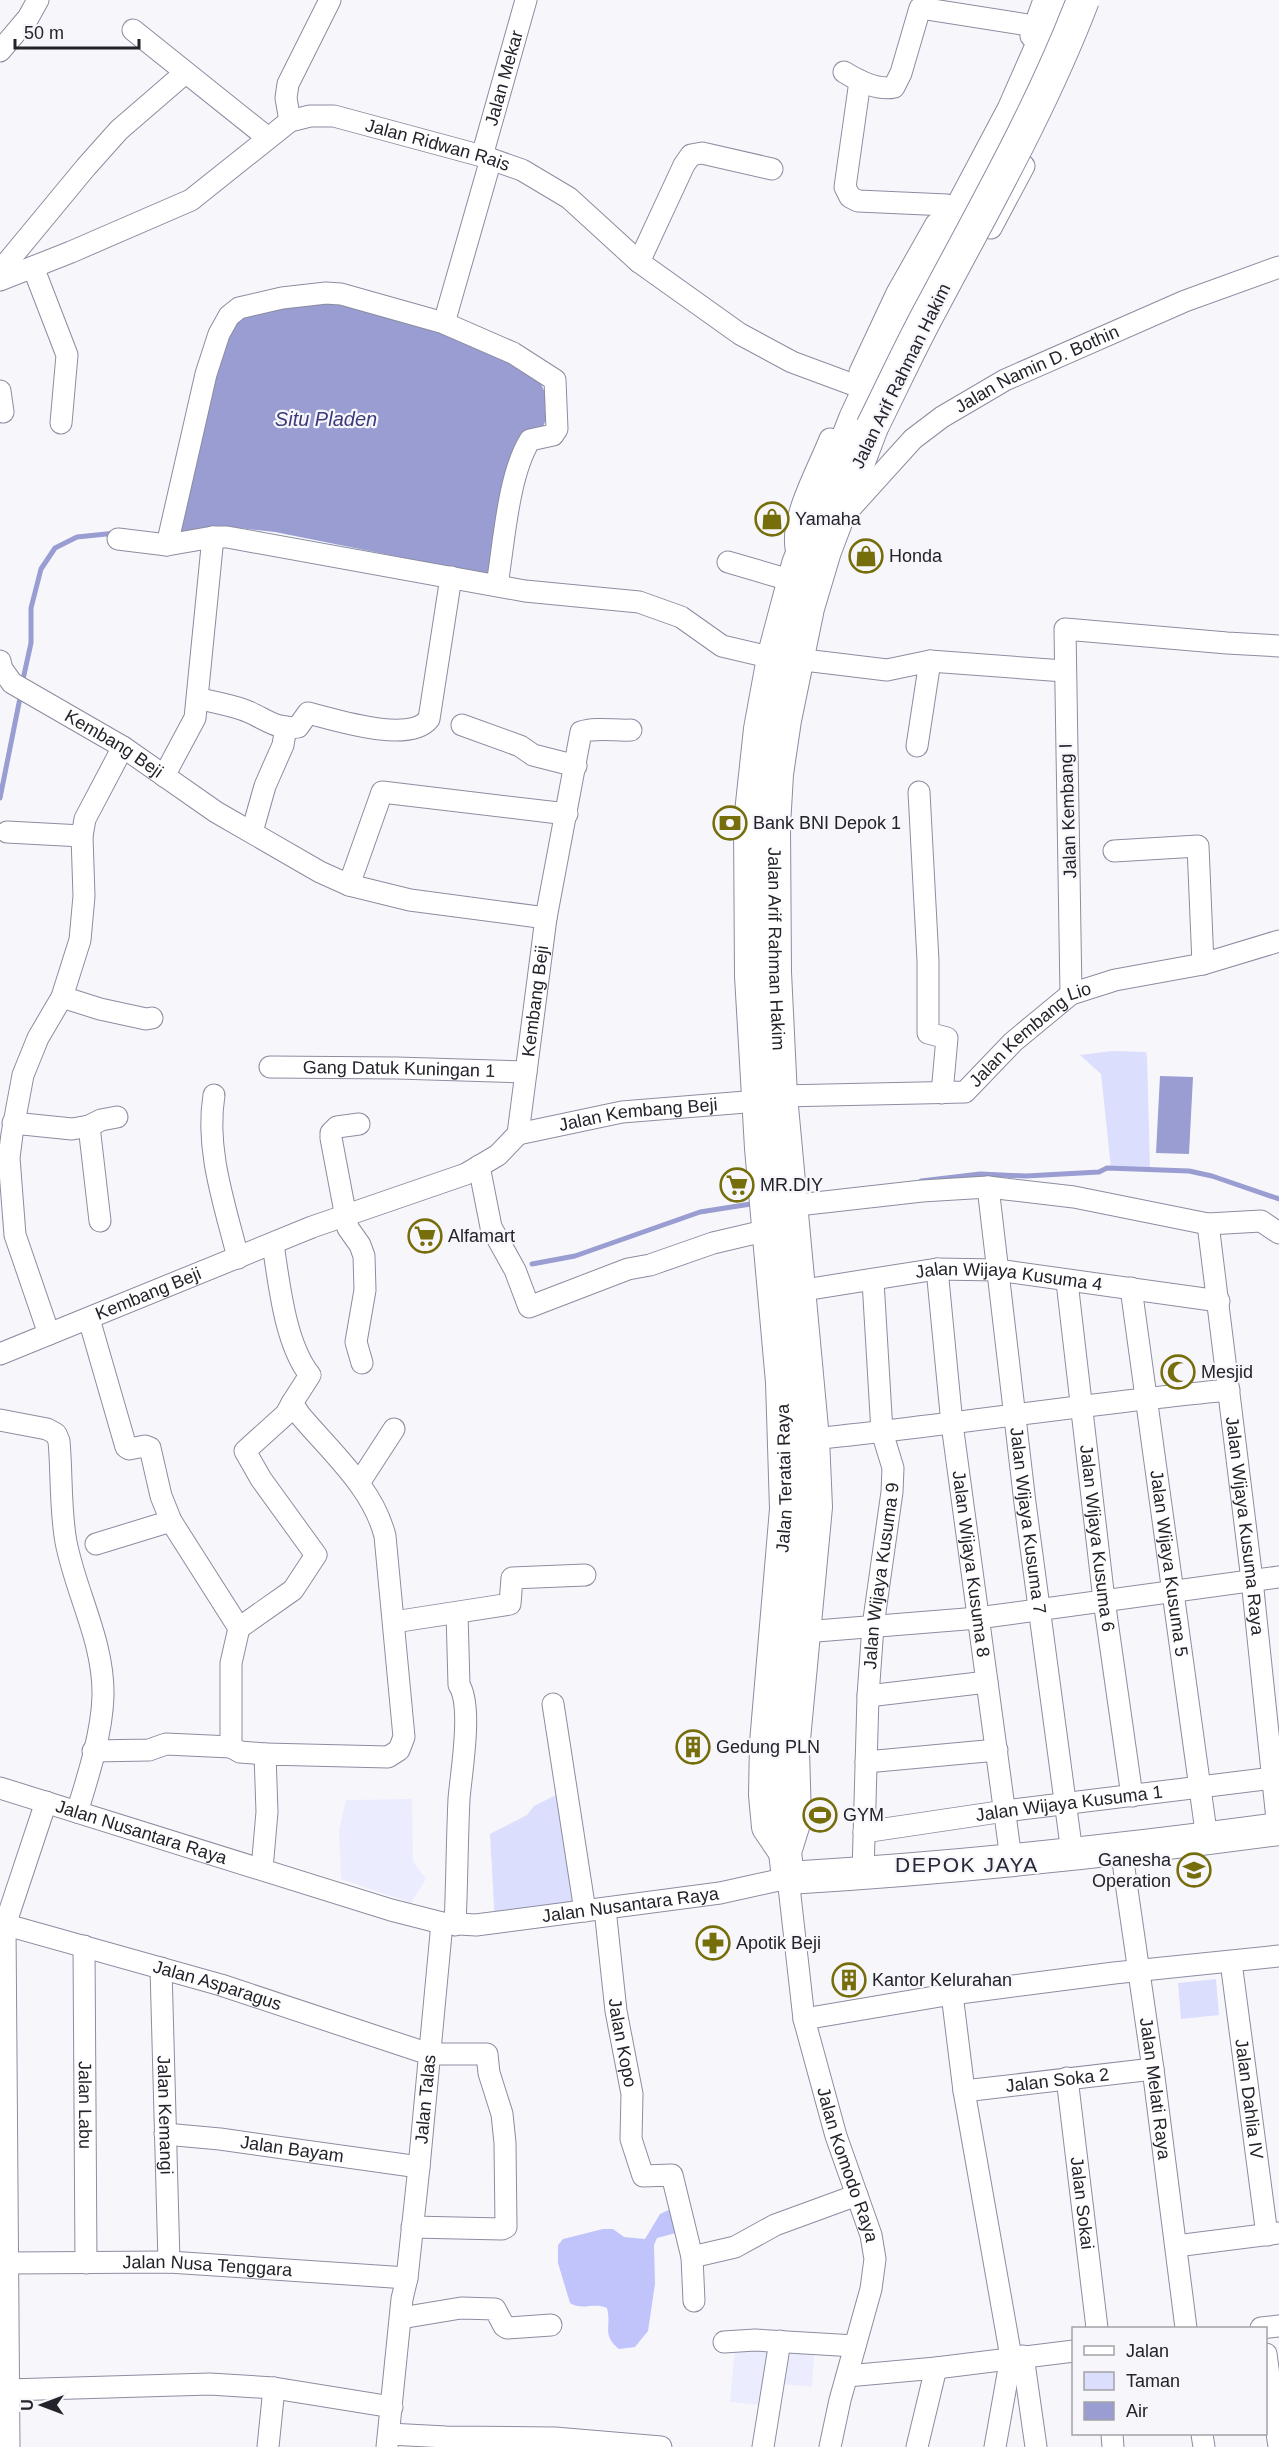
<svg xmlns="http://www.w3.org/2000/svg" width="1279" height="2447" viewBox="0 0 1279 2447" font-family="Helvetica,sans-serif">
	<style>
		.built { fill: #ebedfe }
		.green { fill: #dbdefc }
		.forest { fill: #c0c4fb }
		.water { fill: #999dd1 }
		.lines { fill: none; stroke-linecap: round; stroke-linejoin: round }
		.stream { stroke: #999dd1; stroke-width: 5 }
		.minor-casing { stroke: #8b8da1; stroke-width: 23 }
		.highway-casing { stroke: #8b8da1; stroke-width: 34 }
		.minor { stroke: #fff; stroke-width: 21 }
		.highway { stroke: #fff; stroke-width: 32 }
		.highway-bridge-casing { stroke: #8b8da1; stroke-width: 34; stroke-linecap: butt }
		.highway-bridge { stroke: #fff; stroke-width: 32 }
		.labels { text-anchor: middle; dominant-baseline: central; stroke-width: 4.5; stroke-linejoin: round; paint-order: stroke }
		.street-label { font-size: 18px; fill: #22232b; stroke: #f7f7fb }
		.poi-label { font-size: 18px; fill: #22232b; stroke: #f7f7fb; text-anchor: start }
		.water-label { font-size: 20px; font-style: italic; fill: #3c3a7b; stroke: #f7f7fb }
		.quarter-label { font-size: 21px; letter-spacing: 1.5px; fill: #282939; stroke: #f7f7fb }
	</style>
	<rect width="100%" height="100%" fill="#f7f7fb"/>
	<!-- built -->
	<path class="built" d="M412 1799 413 1861 426 1879 411 1903 341 1879 339 1830 346 1800Z
		M815 2344 812 2387 771 2383 768 2406 730 2402 735 2345Z"/>
	<!-- green -->
	<path class="green" d="M1112 1051 1146 1052 1147 1056 1150 1169 1111 1168 1101 1074 1080 1055Z
		M566 1790 585 1911 495 1923 490 1834 527 1815 534 1806Z
		M1216 1979 1219 2015 1181 2019 1178 1983Z"/>
	<!-- forest -->
	<path class="forest" d="M673 2208 676 2233 657 2238 654 2245 655 2284 648 2331 635 2347 619 2349C601 2335 612 2327 607 2308 594 2302 582 2311 570 2303L558 2263V2245L563 2239 603 2229H613L624 2237 645 2239 660 2214Z"/>
	<!-- water -->
	<path class="water" d="M336 298 434 324 522 369 541 384 547 397 549 412 543 427 533 434 495 571 487 573 464 570 275 532 230 527 172 535 223 341 240 319 269 305Z
		M1160 1076 1193 1077 1189 1154 1156 1153Z"/>
	<g class="lines">
		<!-- stream -->
		<path class="stream" d="M22 684 31 643V608L41 569 55 548 77 537 116 533
			M0 798 21 693
			M921 1181 980 1174 1026 1176 1099 1172 1107 1168 1189 1171 1212 1176 1279 1199
			M532 1264 575 1256 700 1212 757 1203"/>
		<!-- minor casing -->
		<g class="minor-casing">
			<g id="minor">
				<path d="M133 30 268 138"/>
				<path d="M1031 36 1044 0"/>
				<path d="M0 51 28 18 38 0"/>
				<path d="M844 72C857 80 878 91 894 87L901 73 920 8 1035 26"/>
				<path d="M860 81 845 187 850 197 858 201 947 205"/>
				<path d="M290 121 286 98 288 84 330 0"/>
				<path id="s1" d="M482 156 526 0"/>
				<path d="M991 228 1024 166"/>
				<path d="M639 262 684 165 691 155 702 153 772 169"/>
				<path d="M33 267 67 355 61 423"/>
				<path d="M0 271 86 167 119 130 185 73"/>
				<path id="s2" d="M0 280 71 252 191 200 290 121 310 116H334L482 156 522 170 569 198 639 262 740 334 792 362 854 385"/>
				<path d="M444 323 491 159"/>
				<path d="M860 372 897 293 936 224"/>
				<path d="M0 391 3 412"/>
				<path id="s3" d="M846 513 913 439 942 417 1005 380 1185 301 1279 267"/>
				<path d="M118 539 167 545 213 537H227L525 591 639 602 681 617 722 646 773 658"/>
				<path d="M167 545 206 374 219 334 229 316 239 308 282 298 326 293 341 294 444 323 513 353 555 380 557 429 553 435 530 440C508 475 504 543 497 585"/>
				<path d="M796 548C791 516 818 470 830 439"/>
				<path d="M728 562 793 581"/>
				<path d="M796 659 887 670 930 661 1064 671"/>
				<path id="s4" d="M0 661 2 669 12 683 123 747 216 812 320 872 349 885 410 900 546 918"/>
				<path d="M198 698C215 703 234 705 249 712 267 720 278 730 298 727L308 713C336 720 409 744 429 719L451 577"/>
				<path d="M462 725 520 746 533 755 576 766"/>
				<path d="M917 746 930 661"/>
				<path d="M164 776 195 718 213 537"/>
				<path d="M919 792 928 961V1033L947 1038 942 1093"/>
				<path d="M7 832 82 836"/>
				<path d="M252 832 265 786 283 745 286 727"/>
				<path d="M1114 851 1198 846 1203 964"/>
				<path d="M349 885 382 792 567 814"/>
				<path d="M1071 994 1065 629 1227 643 1279 646"/>
				<path d="M62 997 100 1009 146 1019 152 1018"/>
				<path id="s5" d="M270 1067 397 1068 526 1072"/>
				<path d="M214 1095C205 1150 225 1205 238 1258"/>
				<path id="s6" d="M781 1096 965 1092 1013 1042 1071 994 1115 980 1203 964 1279 941"/>
				<path d="M13 1123 72 1129 89 1126 100 1221"/>
				<path d="M359 1124 337 1127 331 1133V1138L348 1228 360 1245 364 1256 365 1290 356 1342 362 1363"/>
				<path d="M89 1126 101 1120 117 1117"/>
				<path id="s7" d="M518 1134 622 1112 758 1101"/>
				<path d="M479 1166 491 1227 515 1270 529 1307 628 1269 650 1265 713 1243 768 1230"/>
				<path id="s8" d="M988 1187 1025 1503 1072 1853"/>
				<path d="M789 1206 922 1191 988 1187 1074 1197 1208 1224 1261 1221 1279 1233"/>
				<path id="s9" d="M1208 1224 1252 1580 1278 1829"/>
				<path id="s10" d="M937 1269 952 1424 1011 1859"/>
				<path id="s11" d="M1067 1282 1104 1600 1132 1796"/>
				<path id="s12" d="M1131 1288 1207 1839"/>
				<path id="s13" d="M798 1291 937 1269 997 1270 1219 1301"/>
				<path d="M89 1319 126 1447 129 1449 145 1446 150 1448 161 1496 171 1521 239 1628"/>
				<path d="M49 1334 15 1235 9 1158 12 1134 23 1075 38 1038 62 997 80 940 84 896 82 836 85 819 123 747"/>
				<path id="s14" d="M0 1354 312 1227 466 1174 498 1155 518 1134 546 918 581 732C596 727 615 731 631 730"/>
				<path d="M0 1420 47 1429 56 1434 59 1441C62 1474 60 1509 66 1542 76 1594 104 1641 103 1696 102 1733 88 1777 77 1812"/>
				<path d="M813 1439C952 1425 1090 1403 1229 1390"/>
				<path d="M359 1483 394 1429"/>
				<path d="M96 1544 171 1521"/>
				<path d="M394 1622 510 1604 512 1578 585 1575"/>
				<path d="M804 1632 978 1618 1279 1577"/>
				<path d="M868 1696 987 1682"/>
				<path d="M553 1704 585 1911"/>
				<path d="M93 1751 149 1750 166 1744 231 1747"/>
				<path d="M265 1754 240 1752 231 1747V1663L239 1628 293 1590 316 1555 261 1479 245 1451 286 1414 292 1403"/>
				<path d="M866 1762 997 1750"/>
				<path id="s15" d="M0 1788 391 1910 442 1923 476 1925 720 1893 788 1878 804 2019 836 2136 871 2235 875 2259 871 2289 840 2400 830 2447"/>
				<path id="s16" d="M864 1832 1005 1811 1273 1778"/>
				<path id="s17" d="M1121 1848 1153 2069 1186 2328"/>
				<path d="M262 1869 267 1812 265 1754 388 1757 399 1750 404 1737 385 1536C373 1488 331 1452 300 1415L292 1403 310 1375C285 1344 279 1283 273 1244"/>
				<path id="s18" d="M863 1873 868 1696 873 1626 892 1492 893 1468 882 1432 873 1281"/>
				<path id="s19" d="M605 1909 616 2011 632 2094 631 2139 643 2176 672 2175 692 2257 735 2247 775 2225 857 2195"/>
				<path id="s20" d="M0 1923 221 1985 429 2054H487L489 2073 502 2114 505 2143 506 2227 502 2229 412 2227"/>
				<path d="M455 1925C457 1883 457 1841 459 1799 461 1773 473 1706 459 1685L457 1613"/>
				<path id="s21" d="M84 1946 86 2263"/>
				<path id="s22" d="M1231 1962 1267 2235"/>
				<path id="s23" d="M161 1968 169 2262"/>
				<path d="M952 1994 964 2091 1011 2357 995 2447"/>
				<path d="M804 2019 952 1994 1114 1973 1279 1956"/>
				<path id="s24" d="M1067 2078 1097 2328"/>
				<path id="s25" d="M964 2091 1153 2069"/>
				<path id="s26" d="M165 2134 220 2139 419 2167"/>
				<path d="M1176 2246 1279 2233"/>
				<path d="M692 2257 694 2301"/>
				<path id="s27" d="M0 2266 8 2263 169 2262 407 2278"/>
				<path d="M401 2318 461 2308 495 2309 504 2326 507 2328 551 2325"/>
				<path d="M1261 2328 1279 2326"/>
				<path d="M724 2342 755 2340 855 2346"/>
				<path d="M1266 2354 1279 2447"/>
				<path d="M1023 2356 1036 2447"/>
				<path d="M847 2376 936 2368 1074 2351"/>
				<path d="M8 2390 210 2384 274 2388 392 2407"/>
				<path d="M389 2434 446 2437 555 2438 661 2447"/>
				<path d="M1112 2434 1113 2447"/>
				<path d="M1202 2434 1204 2447"/>
				<path d="M9 2447 5 1925 46 1802"/>
				<path d="M268 2447 274 2388"/>
				<path id="s28" d="M387 2447 402 2299 407 2278 419 2167 442 1923"/>
				<path d="M763 2447 780 2341"/>
				<path d="M917 2447 936 2368"/>
			</g>
		</g>
		<!-- highway casing -->
		<g class="highway-casing">
			<g id="highway">
				<path id="s29" d="M872 427 825 551 808 608 785 720 777 774 774 826 775 972 781 1096 813 1439 816 1507 793 1750 795 1820 785 1852 788 1878C952 1868 1116 1851 1279 1829"/>
				<path id="s30" d="M785 1852 768 1827 765 1795 766 1743 786 1509 782 1382 761 1148 751 976 750 822 760 729 773 658 798 564 855 419 890 343 1013 111 1062 0"/>
			</g>
		</g>
		<!-- minor -->
		<use href="#minor" class="minor"/>
		<!-- highway -->
		<use href="#highway" class="highway"/>
		<!-- highway-bridge casing -->
		<g class="highway-bridge-casing">
			<path id="highway-bridge" d="M872 427C892 387 911 345 933 305 986 205 1042 107 1083 0"/>
		</g>
		<!-- highway-bridge -->
		<use href="#highway-bridge" class="highway-bridge"/>
	</g>
	<!-- icons -->
	<defs>
		<g id="shop-ring" transform="scale(1.725)"><circle r="9.5" fill="#f7f7fb" stroke="#766d0b" stroke-width="1.5"/><path d="M-5-2.5h2.3a2.7 3.5 0 0 1 5.4 0H5L5.5 6h-11ZM-1.5-2.5h3a1.5 2.3 0 0 0-3 0Z" fill="#766d0b"/></g>
		<g id="bank-ring" transform="scale(1.725)"><circle r="9.5" fill="#f7f7fb" stroke="#766d0b" stroke-width="1.5"/><path d="M-6-4H6V4H-6ZM0-2.3a2.3 2.3 0 1 0 0 4.6a2.3 2.3 0 1 0 0-4.6Z" fill="#766d0b"/></g>
		<g id="supermarket-ring" transform="scale(1.725)"><circle r="9.5" fill="#f7f7fb" stroke="#766d0b" stroke-width="1.5"/><path d="M-6-5.5h2.5l.6 2H6L4.5 2H-2.5L-4.4-4H-6ZM-1.5 3.2a1.3 1.3 0 1 0 .1 0ZM3 3.2a1.3 1.3 0 1 0 .1 0Z" fill="#766d0b"/></g>
		<g id="mosque-ring" transform="scale(1.725)"><circle r="9.5" fill="#f7f7fb" stroke="#766d0b" stroke-width="1.5"/><path d="M3.5-4.9A6 6 0 1 0 3.5 4.9A5 5 0 1 1 3.5-4.9Z" fill="#766d0b"/></g>
		<g id="building-ring" transform="scale(1.725)"><circle r="9.5" fill="#f7f7fb" stroke="#766d0b" stroke-width="1.5"/><path d="M-4-6H4V6H1V3H-1V6H-4ZM-2.5-4.3h1.7v1.8h-1.7ZM.8-4.3h1.7v1.8H.8ZM-2.5-1h1.7V.8h-1.7ZM.8-1h1.7V.8H.8Z" fill="#766d0b"/></g>
		<g id="stadium-ring" transform="scale(1.725)"><circle r="9.5" fill="#f7f7fb" stroke="#766d0b" stroke-width="1.5"/><path d="M0-5a6.5 5 0 1 0 0 10a6.5 5 0 1 0 0-10ZM-3.5-1.8h7v3.6h-7Z" fill="#766d0b"/></g>
		<g id="school-ring" transform="scale(1.725)"><circle r="9.5" fill="#f7f7fb" stroke="#766d0b" stroke-width="1.5"/><path d="M0-5L7-2L0 1L-7-2ZM-4 1L0 2.5L4 1V4Q0 6-4 4Z" fill="#766d0b"/></g>
		<g id="pharmacy-ring" transform="scale(1.725)"><circle r="9.5" fill="#f7f7fb" stroke="#766d0b" stroke-width="1.5"/><path d="M-2-6h4v4h4v4h-4v4h-4v-4h-4v-4h4Z" fill="#766d0b"/></g>
	</defs>
	<g fill-rule="evenodd">
		<use href="#shop-ring" x="772" y="519"/>
		<use href="#shop-ring" x="866" y="556"/>
		<use href="#bank-ring" x="730" y="823"/>
		<use href="#supermarket-ring" x="737" y="1185"/>
		<use href="#supermarket-ring" x="425" y="1236"/>
		<use href="#mosque-ring" x="1178" y="1372"/>
		<use href="#building-ring" x="693" y="1747"/>
		<use href="#stadium-ring" x="820" y="1815"/>
		<use href="#school-ring" x="1194" y="1870"/>
		<use href="#pharmacy-ring" x="713" y="1943"/>
		<use href="#building-ring" x="849" y="1980"/>
	</g>
	<g class="labels">
		<!-- street labels -->
		<g class="street-label">
			<text stroke="none"><textPath href="#s1" startOffset="81">Jalan Mekar</textPath></text>
			<text stroke="none"><textPath href="#s2" startOffset="486">Jalan Ridwan Rais</textPath></text>
			<text stroke="none"><textPath href="#s3" startOffset="243">Jalan Namin D. Bothin</textPath></text>
			<text transform="translate(901 376) rotate(-64)">Jalan Arif Rahman Hakim</text>
			<text stroke="none"><textPath href="#s4" startOffset="144">Kembang Beji</textPath></text>
			<text transform="translate(1068 811) rotate(-92)">Jalan Kembang I</text>
			<text stroke="none"><textPath href="#s29" startOffset="536">Jalan Arif Rahman Hakim</textPath></text>
			<text stroke="none"><textPath href="#s14" startOffset="700">Kembang Beji</textPath></text>
			<text stroke="none"><textPath href="#s6" startOffset="272">Jalan Kembang Lio</textPath></text>
			<text stroke="none"><textPath href="#s5" startOffset="129">Gang Datuk Kuningan 1</textPath></text>
			<text stroke="none"><textPath href="#s7" startOffset="122">Jalan Kembang Beji</textPath></text>
			<text stroke="none"><textPath href="#s13" startOffset="213">Jalan Wijaya Kusuma 4</textPath></text>
			<text stroke="none"><textPath href="#s14" startOffset="160">Kembang Beji</textPath></text>
			<text stroke="none"><textPath href="#s30" startOffset="380">Jalan Teratai Raya</textPath></text>
			<text stroke="none"><textPath href="#s8" startOffset="336">Jalan Wijaya Kusuma 7</textPath></text>
			<text stroke="none"><textPath href="#s9" startOffset="304">Jalan Wijaya Kusuma Raya</textPath></text>
			<text stroke="none"><textPath href="#s11" startOffset="258">Jalan Wijaya Kusuma 6</textPath></text>
			<text stroke="none"><textPath href="#s12" startOffset="278">Jalan Wijaya Kusuma 5</textPath></text>
			<text stroke="none"><textPath href="#s10" startOffset="297">Jalan Wijaya Kusuma 8</textPath></text>
			<text stroke="none"><textPath href="#s18" startOffset="298">Jalan Wijaya Kusuma 9</textPath></text>
			<text stroke="none"><textPath href="#s16" startOffset="207">Jalan Wijaya Kusuma 1</textPath></text>
			<text stroke="none"><textPath href="#s15" startOffset="148">Jalan Nusantara Raya</textPath></text>
			<text stroke="none"><textPath href="#s15" startOffset="652">Jalan Nusantara Raya</textPath></text>
			<text stroke="none"><textPath href="#s20" startOffset="226">Jalan Asparagus</textPath></text>
			<text stroke="none"><textPath href="#s19" startOffset="135">Jalan Kopo</textPath></text>
			<text stroke="none"><textPath href="#s25" startOffset="94">Jalan Soka 2</textPath></text>
			<text stroke="none"><textPath href="#s17" startOffset="243">Jalan Melati Raya</textPath></text>
			<text stroke="none"><textPath href="#s22" startOffset="138">Jalan Dahlia IV</textPath></text>
			<text stroke="none"><textPath href="#s28" startOffset="350">Jalan Talas</textPath></text>
			<text stroke="none"><textPath href="#s21" startOffset="159">Jalan Labu</textPath></text>
			<text stroke="none"><textPath href="#s23" startOffset="147">Jalan Kemangi</textPath></text>
			<text stroke="none"><textPath href="#s26" startOffset="128">Jalan Bayam</textPath></text>
			<text stroke="none"><textPath href="#s15" startOffset="1106">Jalan Komodo Raya</textPath></text>
			<text stroke="none"><textPath href="#s24" startOffset="126">Jalan Sokai</textPath></text>
			<text stroke="none"><textPath href="#s27" startOffset="208">Jalan Nusa Tenggara</textPath></text>
		</g>
		<!-- poi labels -->
		<g class="poi-label">
			<text x="795" y="519">Yamaha</text>
			<text x="889" y="556">Honda</text>
			<text x="753" y="823">Bank BNI Depok 1</text>
			<text x="760" y="1185">MR.DIY</text>
			<text x="448" y="1236">Alfamart</text>
			<text x="1201" y="1372">Mesjid</text>
			<text x="716" y="1747">Gedung PLN</text>
			<text x="843" y="1815">GYM</text>
			<text x="1171" y="1860" text-anchor="end">Ganesha<tspan x="1171" dy="21">Operation</tspan></text>
			<text x="736" y="1943">Apotik Beji</text>
			<text x="872" y="1980">Kantor Kelurahan</text>
		</g>
		<!-- water labels -->
		<g class="water-label">
			<text x="326" y="419">Situ Pladen</text>
		</g>
		<!-- quarter labels -->
		<g class="quarter-label">
			<text x="967" y="1864">DEPOK JAYA</text>
		</g>
	</g>
	<!-- legend -->
	<rect x="1072" y="2327" width="195" height="108" fill="#f7f7fb" stroke="#a2a2a8" stroke-width="1.5"/>
	<rect x="1084" y="2346" width="30" height="9" fill="#ffffff" stroke="#a2a2a8" stroke-width="1.5"/>
	<text x="1126" y="2357" font-size="18" fill="#22232b">Jalan</text>
	<rect x="1084" y="2372" width="30" height="18" fill="#dbdefc" stroke="#a2a2a8" stroke-width="1.5"/>
	<text x="1126" y="2387" font-size="18" fill="#22232b">Taman</text>
	<rect x="1084" y="2402" width="30" height="18" fill="#999dd1" stroke="#a2a2a8" stroke-width="1.5"/>
	<text x="1126" y="2417" font-size="18" fill="#22232b">Air</text>
	<!-- north arrow -->
	<g transform="translate(42 2405) rotate(270)" stroke="#f7f7fb" stroke-width="4.5" paint-order="stroke">
	<path d="M0-4.5L10 22L0 15L-10 22Z" fill="#22232b"/>
	<text y="-9" font-size="16" font-weight="bold" text-anchor="middle" fill="#22232b">U</text>
	</g>
	<!-- scale -->
	<path d="M15 39v9h124v-9" fill="none" stroke="#22232b" stroke-width="3"/>
	<text x="24" y="39" font-size="18" fill="#22232b" stroke="#f7f7fb" stroke-width="4.5" paint-order="stroke">50 m</text>
</svg>
